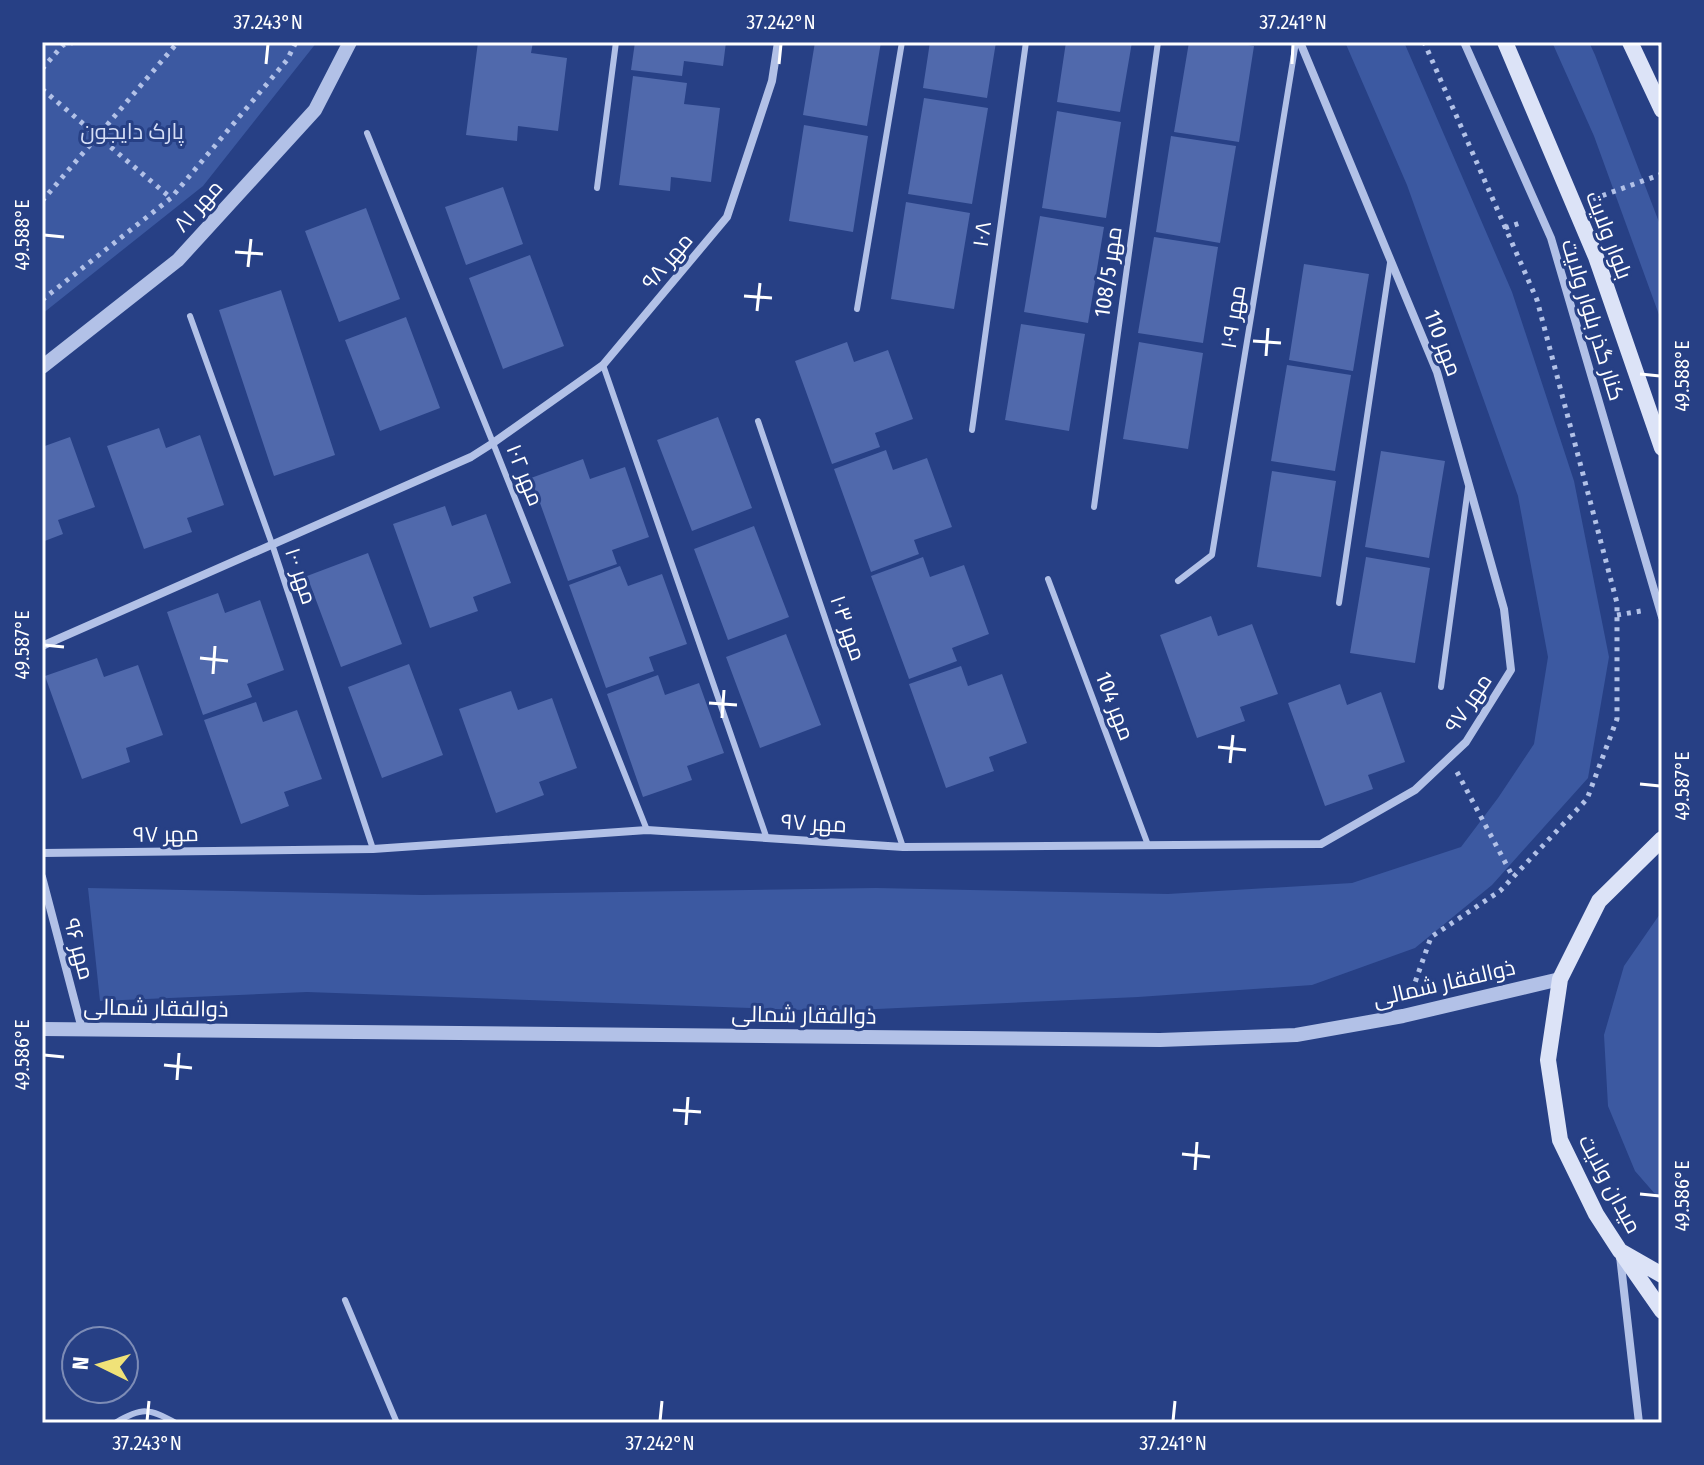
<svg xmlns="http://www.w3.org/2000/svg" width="1704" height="1465" viewBox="0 0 1704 1465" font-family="'Fira Sans Condensed',Cairo,sans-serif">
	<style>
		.green { fill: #3c59a1 }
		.building { fill: #5069ac }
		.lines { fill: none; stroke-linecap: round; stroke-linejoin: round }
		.path { stroke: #b2c1e7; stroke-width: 5; stroke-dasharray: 4 6; stroke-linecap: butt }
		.service { stroke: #b2c1e7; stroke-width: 6 }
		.minor { stroke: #b2c1e7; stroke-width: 8 }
		.tertiary { stroke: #b2c1e7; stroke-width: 14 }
		.secondary { stroke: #dce3f7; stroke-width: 16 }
		.ticks { fill: none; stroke: #fff; stroke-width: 3 }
		.labels { text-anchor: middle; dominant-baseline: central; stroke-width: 6; stroke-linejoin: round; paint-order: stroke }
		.park-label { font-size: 22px; fill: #d5def6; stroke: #274085 }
		.street-label { font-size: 22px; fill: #fff; stroke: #274085 }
		.neatline { fill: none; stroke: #fff; stroke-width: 3 }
		.ticks-label { font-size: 20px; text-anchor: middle; fill: #fff }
	</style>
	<rect width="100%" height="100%" fill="#274085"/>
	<!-- green -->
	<path class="green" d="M42 42H317L203 186 42 314Z
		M1345 42H1404L1512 292 1574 481 1609 657 1588 778 1492 885 1415 948 1312 985 1138 997 833 1011 307 992 100 1001 88 888 422 895 876 888 1168 894 1352 883 1461 847 1498 798 1534 744 1548 657 1518 496 1407 185Z
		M1552 42H1589L1595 55 1662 230V323L1594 136Z
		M1662 911V1202L1635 1171 1608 1106 1604 1035 1624 966Z"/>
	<!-- building -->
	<path class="building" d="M478 42H533L531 53 567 58 558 131 518 126 517 141 466 135Z
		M635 42H726L723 66 684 61 682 76 631 70Z
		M815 42H881L867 126 803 115Z
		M930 42H996L987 98 923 88Z
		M1066 42H1132L1120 112 1057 102Z
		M1189 42H1231L1254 46 1239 142 1174 132Z
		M633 76 687 83 684 104 720 108 711 182 671 177 670 191 619 185Z
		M924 98 988 108 972 204 908 194Z
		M1057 111 1121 122 1106 218 1042 208Z
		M804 125 868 136 853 232 789 221Z
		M1171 136 1236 146 1220 243 1156 232Z
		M503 187 523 244 466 265 445 207Z
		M906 202 970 213 954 309 891 299Z
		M366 208 400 299 339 322 305 231Z
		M1040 216 1104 227 1088 323 1024 312Z
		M1154 237 1218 247 1203 343 1138 333Z
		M530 255 564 346 503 369 469 278Z
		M1304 264 1369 274 1353 371 1289 360Z
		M281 290 335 455 274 476 219 310Z
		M406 317 440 408 380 431 345 340Z
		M1021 324 1085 334 1069 431 1005 420Z
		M847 342 854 362 888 350 913 419 875 433 880 447 832 464 795 361Z
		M1139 342 1203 353 1188 449 1123 439Z
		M1287 365 1351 375 1335 471 1271 461Z
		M718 417 752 508 692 531 657 440Z
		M159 428 166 448 200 435 224 505 187 518 192 532 144 549 107 446Z
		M70 437 95 507 58 520 63 534 42 542V447Z
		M886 450 893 470 927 458 952 527 914 540 919 554 871 572 834 469Z
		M1381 451 1445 461 1429 558 1365 547Z
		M583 459 590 479 625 467 649 537 612 550 617 564 568 581 531 478Z
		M1272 471 1336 481 1321 577 1257 567Z
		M445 506 452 526 486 514 511 583 473 597 478 611 430 628 393 524Z
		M754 526 789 617 728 640 694 549Z
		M368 553 402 644 341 667 307 576Z
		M923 557 930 577 964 565 989 634 952 648 957 661 909 679 871 576Z
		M1366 557 1430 568 1415 663 1350 653Z
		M620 566 628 586 662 574 687 644 649 657 654 671 606 688 569 585Z
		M218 593 225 613 260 600 284 670 247 684 252 697 203 715 167 612Z
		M1211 616 1218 636 1252 624 1278 694 1240 707 1245 721 1197 738 1160 635Z
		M786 634 821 725 760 748 726 657Z
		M97 658 104 677 138 665 163 735 126 748 130 762 82 779 45 676Z
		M409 664 443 755 382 778 348 687Z
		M961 666 968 686 1002 674 1027 743 989 757 994 771 946 788 909 684Z
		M658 675 665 695 699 683 724 753 687 766 692 780 643 797 607 694Z
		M1340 684 1347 705 1381 692 1405 762 1368 775 1373 789 1325 806 1288 703Z
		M511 691 518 710 552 698 577 768 539 782 544 795 496 813 459 709Z
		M256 702 263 722 297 710 322 779 284 792 289 806 241 824 204 720Z"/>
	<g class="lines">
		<!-- path -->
		<path class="path" d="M42 69 63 45 75 42
			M42 89 171 198
			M1593 199 1662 174
			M42 201 178 42
			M1505 228 1523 222
			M42 300 171 198 287 60 296 42
			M1617 615 1641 611
			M1457 772 1513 877
			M1412 991 1431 937 1500 891 1587 799 1617 719V603L1537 300 1424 42"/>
		<!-- service -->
		<path class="service" d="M367 133 493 443 647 830
			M597 188 616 42
			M857 309 902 42
			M190 316 272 544 373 849
			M603 365 767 839
			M758 421 903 847
			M972 430 1026 42
			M1094 507 1158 42
			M1048 579 1148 845
			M1178 581 1212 555 1296 42
			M1339 603 1390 263
			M1441 687 1468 488
			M345 1300 397 1423
			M115 1423C142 1407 149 1408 176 1423"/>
		<!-- minor -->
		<path class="minor" d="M1464 42 1551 238 1662 617
			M1661 42 1662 44
			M42 646 471 457 493 443 603 365 727 217 772 81 778 42
			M42 853 373 849 647 830 903 847 1321 844 1415 790 1466 742 1511 670 1504 609 1437 372 1300 42
			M42 877 82 1029
			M1620 1256 1639 1423"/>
		<!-- tertiary -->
		<path class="tertiary" d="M42 367 178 260 315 110 350 42
			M42 1029 1160 1040 1296 1035 1403 1016 1560 979"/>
		<!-- secondary -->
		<path class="secondary" d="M1505 42 1596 257 1662 448
			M1630 42 1662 110
			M1662 839 1599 901 1560 979 1548 1060 1560 1140 1596 1214 1620 1251 1662 1275
			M1623 1255 1662 1311"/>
	</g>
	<!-- ticks -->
	<path class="ticks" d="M266 64 268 44M779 64 781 44M1292 64 1293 44M44 235 64 237M235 252 263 254M248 267 251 239M744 296 772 298M757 311 760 283M1253 341 1281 343M1266 356 1268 328M1640 374 1660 376M44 645 64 647M200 658 228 661M213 674 215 646M709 703 737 705M722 718 724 690M1218 747 1246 750M1230 763 1233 735M1640 784 1660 786M44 1055 64 1057M164 1065 192 1068M177 1080 179 1053M673 1110 701 1112M686 1125 688 1097M1182 1154 1210 1157M1195 1170 1197 1142M1640 1194 1660 1196M147 1421 149 1401M660 1421 662 1401M1173 1421 1175 1401"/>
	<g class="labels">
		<!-- park labels -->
		<g class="park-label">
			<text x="132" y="131">پارک دایجون</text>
		</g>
		<!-- street labels -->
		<g class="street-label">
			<text transform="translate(198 206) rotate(-48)">مهر ۸۱</text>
			<text transform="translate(982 234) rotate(-82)">۱۰۸</text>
			<text transform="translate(1609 235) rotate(69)">بلوار ولایت</text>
			<text transform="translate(667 261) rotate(-50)">مهر ۹۸</text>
			<text transform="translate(1108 272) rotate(-82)">مهر 108/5</text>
			<text transform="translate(1233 317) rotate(-81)">مهر ۱۰۹</text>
			<text transform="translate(1593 320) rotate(73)">کنار گذر بلوار ولایت</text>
			<text transform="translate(1443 343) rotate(69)">مهر 110</text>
			<text transform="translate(525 475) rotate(68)">مهر ۱۰۲</text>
			<text transform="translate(301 576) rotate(72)">مهر ۱۰۰</text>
			<text transform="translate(848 628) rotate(71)">مهر ۱۰۳</text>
			<text transform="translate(1468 703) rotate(-56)">مهر ۹۷</text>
			<text transform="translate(1115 706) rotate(69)">مهر 104</text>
			<text transform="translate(814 823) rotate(3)">مهر ۹۷</text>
			<text transform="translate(166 834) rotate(-1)">مهر ۹۷</text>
			<text transform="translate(79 949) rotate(75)">مهر ۹۶</text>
			<text transform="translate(1444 983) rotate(-13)">ذوالفقار شمالی</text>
			<text transform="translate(156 1008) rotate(1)">ذوالفقار شمالی</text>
			<text transform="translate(804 1015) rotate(1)">ذوالفقار شمالی</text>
			<text transform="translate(1610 1184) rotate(62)">میدان ولایت</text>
		</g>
	</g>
	<!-- border -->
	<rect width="1704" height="1465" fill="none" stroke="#274085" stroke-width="88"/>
	<!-- north arrow -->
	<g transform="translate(100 1365) rotate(275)"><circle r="38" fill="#274085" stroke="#7d8cb6" stroke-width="2"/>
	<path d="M0-6L14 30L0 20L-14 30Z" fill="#f0e278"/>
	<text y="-12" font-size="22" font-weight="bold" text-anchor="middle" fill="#ffffff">N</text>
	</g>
	<rect x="44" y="44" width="1616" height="1377" class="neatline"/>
	<g class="ticks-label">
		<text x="268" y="29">37.243°N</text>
		<text x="781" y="29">37.242°N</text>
		<text x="1293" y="29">37.241°N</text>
		<text transform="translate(22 235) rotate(-90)" y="7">49.588°E</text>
		<text transform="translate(1682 376) rotate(-90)" y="7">49.588°E</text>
		<text transform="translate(22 645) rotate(-90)" y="7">49.587°E</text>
		<text transform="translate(1682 786) rotate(-90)" y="7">49.587°E</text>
		<text transform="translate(22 1055) rotate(-90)" y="7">49.586°E</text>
		<text transform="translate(1682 1196) rotate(-90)" y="7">49.586°E</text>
		<text x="147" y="1450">37.243°N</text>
		<text x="660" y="1450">37.242°N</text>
		<text x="1173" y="1450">37.241°N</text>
	</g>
</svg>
